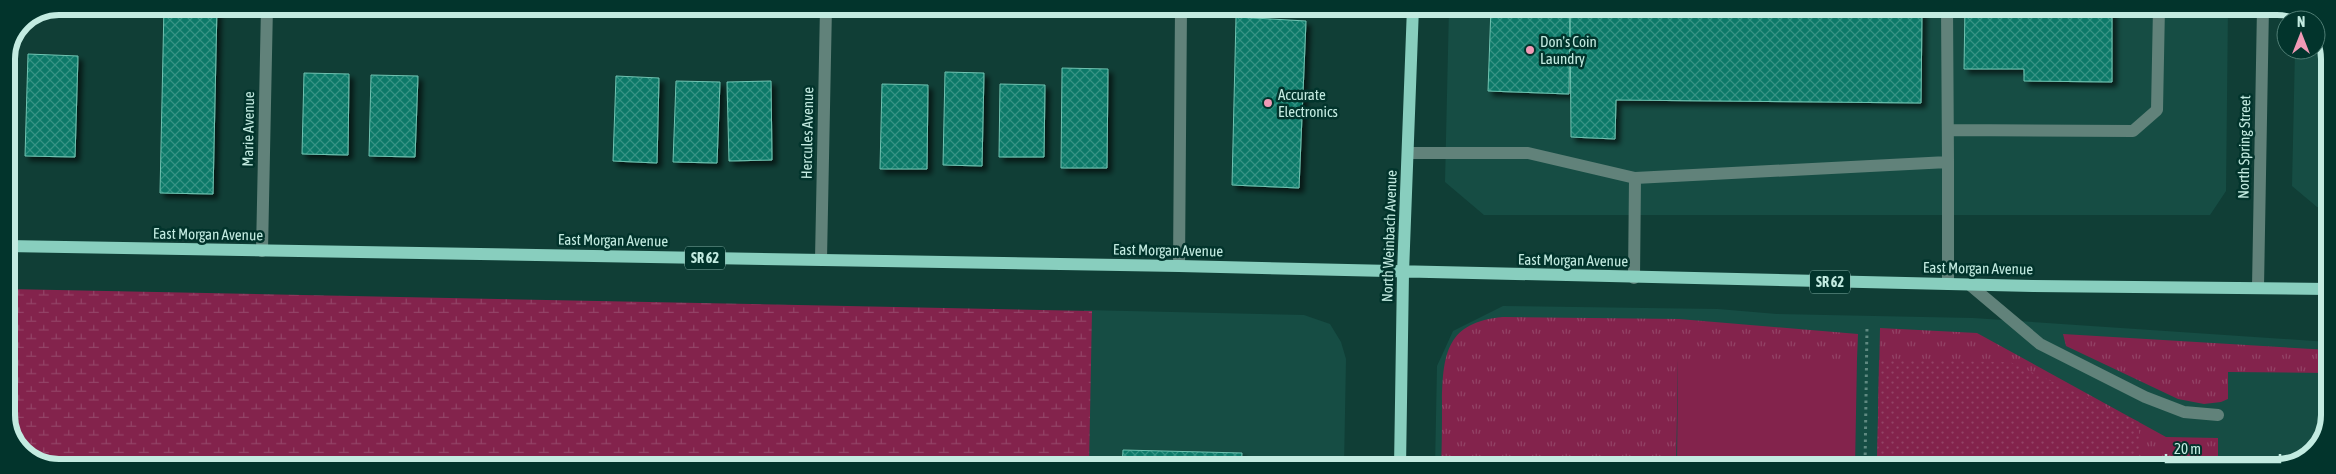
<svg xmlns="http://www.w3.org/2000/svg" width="2336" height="474" viewBox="0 0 2336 474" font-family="'Asap Condensed',sans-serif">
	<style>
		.built { fill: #164d44 }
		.grass { fill: url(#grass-tufts) }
		.wetland { fill: url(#wetland-marsh) }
		.park { fill: url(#park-dots) }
		.pitch { fill: #83234c }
		.building { fill: url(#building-cross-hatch); stroke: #6fc3b1; filter: url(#shadow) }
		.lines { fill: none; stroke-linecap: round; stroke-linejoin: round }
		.path { stroke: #5f8a81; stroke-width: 3; stroke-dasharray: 2.5 4; stroke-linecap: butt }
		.minor { stroke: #61827a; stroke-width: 12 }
		.major { stroke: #88cebe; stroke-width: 12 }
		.poi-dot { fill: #f09ab6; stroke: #02342c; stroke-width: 2 }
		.labels { text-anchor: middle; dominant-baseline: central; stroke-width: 5; stroke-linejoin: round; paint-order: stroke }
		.shield { fill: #02342c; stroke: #89b4ab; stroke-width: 1 }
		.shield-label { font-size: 14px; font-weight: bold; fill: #c3ebe1 }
		.poi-label { font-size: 15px; fill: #c3ebe1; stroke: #02342c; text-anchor: start }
		.street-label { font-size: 15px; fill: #c3ebe1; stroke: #02342c }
		.rim { fill: none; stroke: #c3ebe1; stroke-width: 6 }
	</style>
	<defs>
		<pattern id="grass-tufts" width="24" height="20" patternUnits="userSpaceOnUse" patternTransform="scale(1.25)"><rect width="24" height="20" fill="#83234c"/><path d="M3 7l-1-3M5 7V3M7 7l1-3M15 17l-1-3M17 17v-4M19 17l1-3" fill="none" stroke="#934366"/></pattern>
		<pattern id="wetland-marsh" width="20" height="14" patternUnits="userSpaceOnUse" patternTransform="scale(1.25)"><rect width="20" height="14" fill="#83234c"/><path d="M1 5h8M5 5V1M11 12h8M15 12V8" fill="none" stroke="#934366"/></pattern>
		<pattern id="park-dots" width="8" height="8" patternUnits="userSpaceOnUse" patternTransform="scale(1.25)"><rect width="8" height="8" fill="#83234c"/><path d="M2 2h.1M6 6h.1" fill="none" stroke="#934366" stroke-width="1.8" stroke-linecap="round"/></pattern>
		<pattern id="building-cross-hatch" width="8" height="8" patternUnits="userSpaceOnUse" patternTransform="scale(1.25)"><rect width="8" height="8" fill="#0a7968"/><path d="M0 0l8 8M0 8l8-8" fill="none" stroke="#379384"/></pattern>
		<filter id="shadow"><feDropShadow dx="4.5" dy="4.5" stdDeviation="2.5" flood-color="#0009"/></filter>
	</defs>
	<rect width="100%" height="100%" fill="#103e36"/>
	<!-- built -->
	<path class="built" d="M1449 7H2228L2226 191 2210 215H1484L1445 182Z
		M2316 24 2329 53V207H2317L2292 186 2295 50H2316Z
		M1503 306 1718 309 1777 314 1973 318 2329 342V425L2311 455 2277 468 1435 467 1437 366 1453 331Z
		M1084 310 1304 315 1330 324 1341 342 1346 359 1344 467H1081Z"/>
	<!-- grass -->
	<path class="grass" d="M1503 317 1679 319 1858 334 1857 359H1678L1676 467H1441C1442 445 1442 423 1442 401 1443 353 1447 322 1503 317Z
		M1880 328 1977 333 2166 437 2218 438V467H2278L1877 468Z
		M2063 334 2329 350V373L2228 372V399L2221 402 2204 404 2178 399 2066 346Z"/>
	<!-- wetland -->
	<path class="wetland" d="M7 289 1092 311 1089 467H49L22 452 7 421Z"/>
	<!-- park -->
	<path class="park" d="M1879 360 2010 362 2139 422V468H1877Z"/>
	<!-- pitch -->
	<path class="pitch" d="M1678 359H1857L1855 468 1677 467Z"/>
	<!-- building -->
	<path class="building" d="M164 6H217L213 194 160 193Z
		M1491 7 1570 8 1569 94 1488 91Z
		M1965 7H2112V82L2024 81V69H1964Z
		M1570 8 1922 11 1921 103 1616 100 1615 139 1571 137Z
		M1236 17 1306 21 1299 188 1232 185Z
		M28 54 78 56 75 157 25 156Z
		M1062 68 1108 69 1107 168H1061Z
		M945 72 984 73 982 166 943 165Z
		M304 73 349 74 348 155 302 154Z
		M371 75 418 76 415 157 369 156Z
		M616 76 659 78 657 163 613 161Z
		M676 81 720 82 717 163 673 162Z
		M771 81 772 160 729 161 727 82Z
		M882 84 928 85 927 169H880Z
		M1000 84 1045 85 1044 157H999Z
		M1123 450 1242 453 1241 467H1122Z"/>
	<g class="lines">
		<!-- path -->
		<path class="path" d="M1865 468 1867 327"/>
		<!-- minor -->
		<path class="minor" d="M1947 7 1948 162
			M10 50 11 246
			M1948 130 2133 131 2157 110 2159 7
			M1409 153H1528L1635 178 1634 278
			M1635 178 1948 162V284
			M262 251 267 6
			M821 259 826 7
			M1179 266 1181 7
			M1970 285 2040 344 2145 397 2184 412 2218 415
			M2258 287 2263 7"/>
		<!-- major -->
		<path class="major" d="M6 246 1179 266 2033 286 2329 289
			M1400 467 1403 273 1413 7"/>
	</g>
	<!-- markers -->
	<g class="poi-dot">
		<circle cx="1530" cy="50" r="5"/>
		<circle cx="1268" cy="103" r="5"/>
	</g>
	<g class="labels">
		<!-- shield labels -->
		<g class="shield">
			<rect x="685" y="246.5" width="40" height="23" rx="4"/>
			<rect x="1810" y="270.5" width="40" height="23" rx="4"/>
		</g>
		<g class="shield-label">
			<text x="705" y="258">SR 62</text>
			<text x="1830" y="282">SR 62</text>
		</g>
		<!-- poi labels -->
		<g class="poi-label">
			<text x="1540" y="41">Don's Coin<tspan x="1540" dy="17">Laundry</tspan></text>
			<text x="1278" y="94">Accurate<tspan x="1278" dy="17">Electronics</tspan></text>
		</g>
		<!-- street labels -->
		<g class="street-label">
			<text transform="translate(248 129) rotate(-89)">Marie Avenue</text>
			<text transform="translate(807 133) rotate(-89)">Hercules Avenue</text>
			<text transform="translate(2244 147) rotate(-89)">North Spring Street</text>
			<text transform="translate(208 234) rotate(1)">East Morgan Avenue</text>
			<text transform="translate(1389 236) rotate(-88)">North Weinbach Avenue</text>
			<text transform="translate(613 240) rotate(1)">East Morgan Avenue</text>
			<text transform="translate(1168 250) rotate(1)">East Morgan Avenue</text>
			<text transform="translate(1573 260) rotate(1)">East Morgan Avenue</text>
			<text transform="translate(1978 268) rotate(1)">East Morgan Avenue</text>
		</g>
	</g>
	<!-- crop -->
	<path d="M0 0H2336V474H0ZM59 15H2277A44 44 0 0 1 2321 59V415A44 44 0 0 1 2277 459H59A44 44 0 0 1 15 415V59A44 44 0 0 1 59 15Z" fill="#02342c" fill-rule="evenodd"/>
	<path class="rim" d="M59 15H2277A44 44 0 0 1 2321 59V415A44 44 0 0 1 2277 459H59A44 44 0 0 1 15 415V59A44 44 0 0 1 59 15Z"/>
	<!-- north arrow -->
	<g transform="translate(2301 35)"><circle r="24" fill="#02342c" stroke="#4f7d74"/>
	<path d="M0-4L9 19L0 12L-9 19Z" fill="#f09ab6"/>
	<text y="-8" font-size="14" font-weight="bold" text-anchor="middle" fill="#c3ebe1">N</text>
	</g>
	<!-- scale -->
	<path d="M2166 454v8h114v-8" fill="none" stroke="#c3ebe1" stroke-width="2.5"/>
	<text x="2174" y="454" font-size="15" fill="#c3ebe1" stroke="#02342c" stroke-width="4" paint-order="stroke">20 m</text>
</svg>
